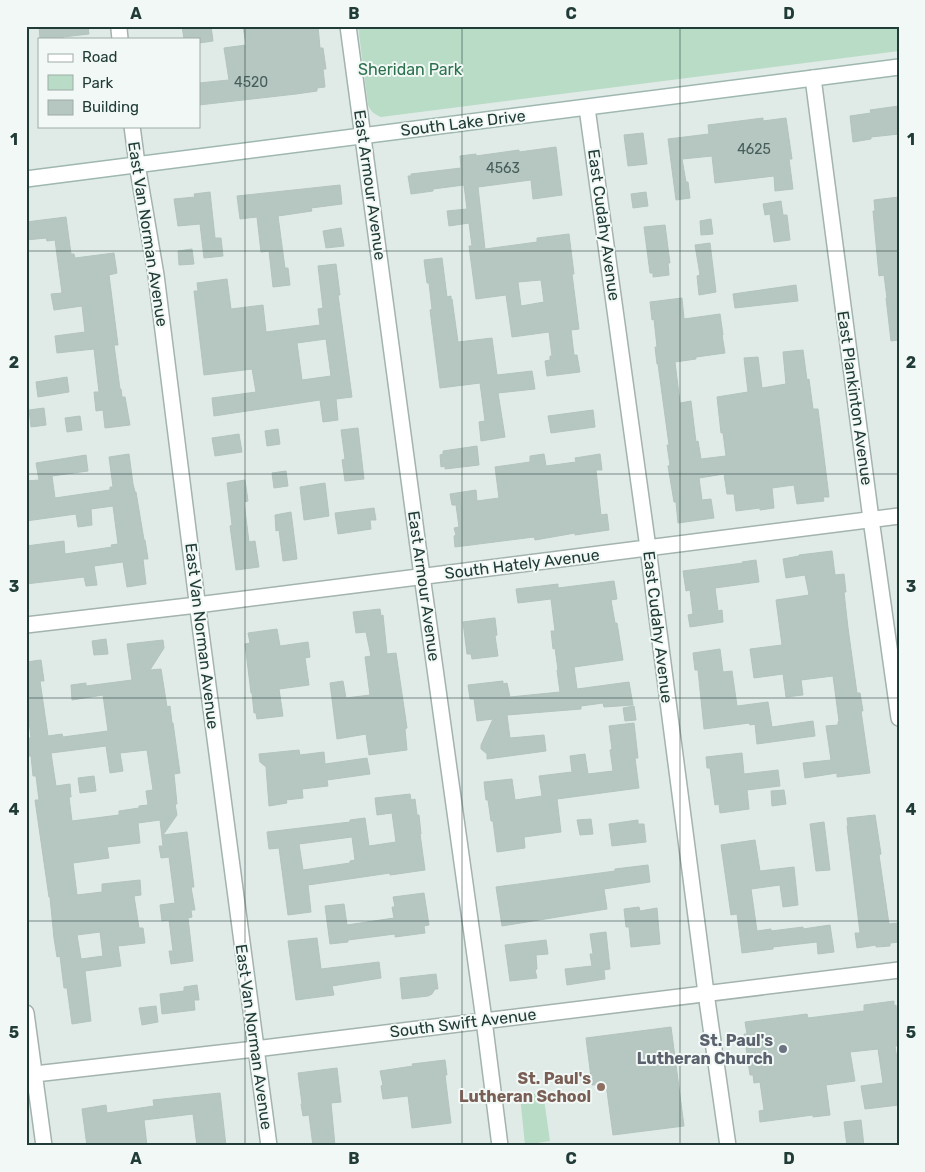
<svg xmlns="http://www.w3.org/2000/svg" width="925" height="1172" viewBox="0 0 925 1172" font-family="Rubik,sans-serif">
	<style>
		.green { fill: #b9dcc6 }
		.building { fill: #b6c6c1; stroke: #b3c4bf; fill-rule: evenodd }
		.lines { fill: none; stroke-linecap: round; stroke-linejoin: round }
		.street-casing { stroke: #a3b3af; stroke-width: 18 }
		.secondary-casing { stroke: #9fb7b1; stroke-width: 18 }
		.street { stroke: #fff; stroke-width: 15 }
		.secondary { stroke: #fff; stroke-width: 15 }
		.grid { fill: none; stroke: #213b37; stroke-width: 1; stroke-opacity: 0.55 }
		.worship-dot { fill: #6b7280; stroke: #f1f8f5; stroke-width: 2 }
		.education-dot { fill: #8d6e63; stroke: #f1f8f5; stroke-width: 2 }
		.labels { text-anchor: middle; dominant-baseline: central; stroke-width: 4; stroke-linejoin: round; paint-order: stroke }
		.number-label { font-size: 14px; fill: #465e5a }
		.park-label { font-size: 16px; fill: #2c714e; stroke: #f1f8f5 }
		.street-label { font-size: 16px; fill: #213b37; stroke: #f1f8f5 }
		.worship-label { font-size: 16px; font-weight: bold; fill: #5b616d; stroke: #f1f8f5; text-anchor: end }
		.education-label { font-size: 16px; font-weight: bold; fill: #785e54; stroke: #f1f8f5; text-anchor: end }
		.neatline { fill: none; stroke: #213b37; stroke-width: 2 }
		.grid-label { font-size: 16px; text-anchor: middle; font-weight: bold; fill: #213b37 }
	</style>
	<rect width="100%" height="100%" fill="#e0ebe7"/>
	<!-- green -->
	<path class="green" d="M358 26H899V51L381 117C374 114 371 112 368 105Z
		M543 1092 550 1141 525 1145 520 1096Z"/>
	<!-- building -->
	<path class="building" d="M39 26H88L89 34 63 37V39H40Z
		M182 26H211L213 41 199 43V39H184Z
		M243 26H318L320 48H323L326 69H323L325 87 317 88V91L296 94 199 105V83L229 80 224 48 246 45Z
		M899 106V134L871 137V139L853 142 850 116 871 113 870 110Z
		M763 118V121L786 118 792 159H789L793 189 775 191 774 176 715 183 712 156 682 159 686 182H688L690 198 676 200 668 139 709 134 708 125Z
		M643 133 647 164 628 166 624 135Z
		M556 147 562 195 533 199 531 180 478 187 485 249 537 242V238L569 234 574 274H572L579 329 571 330 574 355H577L580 372 547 376 545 361 550 360V356H552L549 332 512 337 506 295 476 299 469 246H472L469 223 449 226 447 211 467 209 464 185 433 189V191L411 194 408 176H411V174L461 168 460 156 476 154V156L519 150V152ZM541 280 544 302 521 306 518 282Z
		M340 185 342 204 311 208 312 211 278 216 285 268H288L290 285 273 287 269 251 261 252 257 217 240 219 237 196Z
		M210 192 215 238H221L223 256 204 258 200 224 178 226 174 199 195 197 194 194Z
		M646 192 648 206 633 208 631 194Z
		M899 197V340L891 341 886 298H887L884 275 879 276 873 211H875L874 200Z
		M781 201 783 215H787L790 240 774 242 770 214 765 215 763 204Z
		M66 217 71 254H74L75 258 114 253 117 273 109 275 118 345H114L120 389H121L122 397H125L130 425 105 428 103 410 96 411 94 392H99L94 349 57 353 55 336 85 332 82 306 54 310 51 294 62 293 55 240 47 241 46 238 26 240V222Z
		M711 219 713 234 701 235 700 221Z
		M665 225 670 263H668L669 275 653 277V273H650L644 227Z
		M341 228 344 246 326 248 323 231Z
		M710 243 716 292 699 295 697 276 700 275 695 245Z
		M192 249 194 264 179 265 178 251Z
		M442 258 447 297 451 296V299H452L458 342 492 338 497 375 532 371 535 389 498 393 505 437 481 441 479 422 485 421 480 383 440 388 430 310 432 309 429 283H427L424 260Z
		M336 264 340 295H338L352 397 336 399 338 420 323 422 320 400 214 416 212 398 256 392 252 369 204 375 194 291H198L197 283 227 279 231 309 263 305 266 332 320 325 318 309 323 308 318 266ZM326 339 331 376 302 380 297 343Z
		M796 285 798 301 735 308 733 294Z
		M682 298 684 319 720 314 723 335H722L725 353 696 357V359L675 362 680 403 691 401 696 442 698 441 701 459 726 456 723 433H721L717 397 748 392 744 358 758 357 762 388 786 384 783 352 803 350 807 380 809 379 813 409H818L829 497H823L824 501 797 504 794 485 772 488 774 508 760 510V508L736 511 734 494H727L724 474 699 478 702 500 711 499 714 518 678 523 676 502H674L668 466 670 465 667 445H669L658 364H657L655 347H657L654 319 652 320 650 302Z
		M67 377 69 392 38 397 36 382Z
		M44 408 46 425 31 427 29 410Z
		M593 410 595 427 551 433 548 416Z
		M80 416 82 430 67 432 65 418Z
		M358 428 364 479 345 481 342 460 345 459 341 430Z
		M278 429 280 444 267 446 265 431Z
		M239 434 242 452 215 456 212 438Z
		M477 446 479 465 445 469V466L441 467 440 455 443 454V451Z
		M129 454 133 484 135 492H136L144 540H145L148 559H143L146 584 127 587 123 562 94 566 97 585 86 586 84 577 26 584V546L64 541 65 554 112 547 111 545 118 544 113 506 91 509 92 525 78 527 76 514 26 521V481L39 480 36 463 86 455 88 471 52 476 55 498 110 490V487H113L109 457Z
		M544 454 546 466 576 462 575 458 600 454 602 470H596L601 515 607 514 609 530 575 535V533L535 540 534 537 455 547 454 536 456 535 454 528 459 527 456 505H452L450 494 476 490 477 501 499 498 495 467 530 462V456Z
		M286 471 288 486 274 488 272 473Z
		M245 480 248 501 244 502 249 542 255 541 259 567 236 570 230 526 232 525 227 483Z
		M325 483 329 516 304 520 300 487Z
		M374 508 376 520H370L371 529 338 534 335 513Z
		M291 512 297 559 283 561 279 530 276 531 275 515Z
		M832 551 835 575 844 574 846 592H844L848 628 857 693H860L863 711H861L870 773 837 777V773L805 778 803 763 831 760 826 726 838 725V722L839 721 833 676 801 680 803 695 786 697 783 674 754 678 750 649 782 645 776 600 809 595 805 575 786 578 783 559 799 556V555Z
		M756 560 759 582 715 588 718 611 722 610 723 622 690 627 688 615 693 614 690 590 686 591 683 571 743 563 742 562Z
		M614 581 617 599 611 600 615 623H617L623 660 574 667 577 689 629 682 633 705 604 707 603 703 581 706V709L507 715 510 738 544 735 546 751 487 759V754L481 749V745L493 719 477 721 474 699H470L468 685 503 681V684L507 683 510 697 560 692 557 670H558L555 648 553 649 551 631H555L551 599 518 603 516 589 558 584V588Z
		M380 609 381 616 383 615 387 654 396 653 407 728 405 729 407 750 369 755 366 734 337 739 330 683 343 681 346 698 370 695 365 657 371 656 366 632 356 633 353 612Z
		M494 618H495L497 635 495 636 498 656 472 659 471 654H467L463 622Z
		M277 629 280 646 308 642 310 657 305 658 309 685 279 689 283 716 257 719 256 713H254L252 693H251L245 644 250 643 248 633Z
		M106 639 108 654 94 655 92 641Z
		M163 640 164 648 150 670 161 669 167 707 170 706 172 723H173L180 773 174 774 177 804H175L177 815 163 835 187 832 194 887H191L195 910H191L192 917 188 918 193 961 171 964 169 951H173L169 920 162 921 160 905 175 903 169 857 161 858 159 846H163L160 820 138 823 140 843 107 847 109 858 73 863 77 895 102 892V884L140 880 141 895 134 896 139 928H143L145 943 118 946 121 966 85 971 91 1021 72 1024 67 988H64L60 956 57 957 54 938 50 897H49L35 800H39L36 776H33L31 756H29L26 738H31L28 712H26V662L41 660 44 681H40L48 736 62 734 63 737 108 731 103 695 72 700 71 685 86 683V686L132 680 127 644ZM106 746 110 773 123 771 120 753 147 750 153 790 146 791 148 805 139 806V808L119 811V815L72 821 69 797H71L70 784 56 786 51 753ZM100 932 103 956 81 959 77 935Z
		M720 649 723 672 732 671 737 706 768 702 772 727 813 721 815 736 757 744 755 724 750 725 749 723 704 729 698 670H695L693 653Z
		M634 706 636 720 625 721 623 708Z
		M634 723 638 758H635L639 788 557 799 561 832 524 837 525 848 497 852 493 821H491L488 800H486L484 782 512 779 515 800 542 796 539 776 572 772 570 756 585 754 588 774 613 771 610 750 612 749 609 726Z
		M299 750 300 755 324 752 325 764 367 758 370 774 327 780 328 786 302 789 303 798 286 800 287 803 269 806 266 767 260 762 259 754Z
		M742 753 744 774 778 770 780 786 747 790 749 809 720 813 719 804 715 805 710 768H707L706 757Z
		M94 776 96 791 80 793 78 778Z
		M784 790 786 804 772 806 771 791Z
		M410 794 411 800 415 799 417 815H419L421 834H420L425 870 390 875V873L308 885 311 912 288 915 279 848 269 849 267 832 350 822V820L365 818 369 846 396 842 392 813 377 815 375 798ZM352 837 355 860 350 861V863L303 870 299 844Z
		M875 815 881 854 879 855 889 924 898 923 899 942 890 943V946L876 947V945L857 948 855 933H860L847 826H848L847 818Z
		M591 819 593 834 580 835 577 820Z
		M638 820V824H644L646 842 612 846 609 824Z
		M824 822 830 870 816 871 810 824Z
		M755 840 760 871 794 867 798 905 783 907 780 885 751 889 757 931 771 929V931L803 927V929L830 925 834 952 818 954 817 942 773 947V949L742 953 737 914 731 915 721 845Z
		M648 865 650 882 604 889 607 909 502 926 496 887 615 871V869Z
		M424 893 429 925 424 926 425 933 395 937V934L348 940V942L330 944 325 906 344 904 347 925 394 918 392 907H395L393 897Z
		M639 907 640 911 657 908 660 944 631 947 629 927H626L624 909Z
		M606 932 610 969 604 970 605 979 567 985 565 969 592 966 590 954H593L590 934Z
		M317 938 321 969 379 962 381 978 332 986 334 995 296 1000 288 941Z
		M546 940 548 954 536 955 537 969 535 970 537 978 510 981 505 945Z
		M436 974 438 989H435L432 994 428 996 402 999 400 978Z
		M197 985 199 1000H194L195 1010 162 1014 160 994 184 991V987Z
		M894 1001V1006L896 1005 898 1023H897L899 1046H895L899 1070V1105L865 1109 861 1086 883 1083 878 1049 850 1052 855 1081 826 1085 830 1115 813 1117V1115L760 1122 759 1111 764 1110 760 1082 754 1083 753 1075H750L744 1034H747L745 1022 807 1014 808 1018 864 1011V1005Z
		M156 1006 158 1022 142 1025 139 1008Z
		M671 1027 684 1126 613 1135 606 1084 592 1085 586 1038Z
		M445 1060 447 1075H445L451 1123 412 1128 408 1096 383 1099 381 1086 383 1085 380 1071 413 1066 412 1064Z
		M337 1068 341 1102 331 1103 335 1146H313L309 1115 303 1116 301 1104H302L298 1073Z
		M220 1093 226 1146H197L193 1114 144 1120 147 1146H87L82 1109 106 1105 107 1113 154 1106 153 1100Z
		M861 1120 864 1146H847L844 1122Z"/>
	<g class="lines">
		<!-- street casing -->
		<g class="street-casing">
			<path id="street" d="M348 26 420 561 484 1020 500 1146
				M120 39 119 29 120 26
				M813 78 871 519 899 718
				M587 108 648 548 706 993 728 1146
				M132 126 137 164 156 275 200 625 269 1146
				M26 625 197 605 899 516
				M26 1013 44 1146
				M26 1075 255 1049 899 970"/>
		</g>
		<!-- secondary casing -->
		<g class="secondary-casing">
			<path id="secondary" d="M26 179 899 67"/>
		</g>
		<!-- street -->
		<use href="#street" class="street"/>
		<!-- secondary -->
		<use href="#secondary" class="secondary"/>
	</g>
	<!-- grid -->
	<path class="grid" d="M245 26V1146M462 26V1146M680 26V1146M26 251H899M26 474H899M26 698H899M26 921H899"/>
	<!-- markers -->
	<circle class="worship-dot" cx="783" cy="1049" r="5"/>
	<circle class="education-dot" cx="601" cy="1087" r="5"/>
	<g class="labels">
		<!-- number labels -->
		<g class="number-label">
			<text x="251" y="82">4520</text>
			<text x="754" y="149">4625</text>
			<text x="503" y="168">4563</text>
		</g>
		<!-- park labels -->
		<g class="park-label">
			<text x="410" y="69">Sheridan Park</text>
		</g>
		<!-- street labels -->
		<g class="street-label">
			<text transform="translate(463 123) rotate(-7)">South Lake Drive</text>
			<text transform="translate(370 185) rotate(82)">East Armour Avenue</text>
			<text transform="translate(604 225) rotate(82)">East Cudahy Avenue</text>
			<text transform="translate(148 234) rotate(81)">East Van Norman Avenue</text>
			<text transform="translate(855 398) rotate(82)">East Plankinton Avenue</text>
			<text transform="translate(522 564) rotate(-7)">South Hately Avenue</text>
			<text transform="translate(424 586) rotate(82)">East Armour Avenue</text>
			<text transform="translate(658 627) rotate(83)">East Cudahy Avenue</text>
			<text transform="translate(202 636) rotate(83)">East Van Norman Avenue</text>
			<text transform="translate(463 1023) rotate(-7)">South Swift Avenue</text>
			<text transform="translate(254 1037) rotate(82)">East Van Norman Avenue</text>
		</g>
		<!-- worship labels -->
		<g class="worship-label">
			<text x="773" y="1040">St. Paul's<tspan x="773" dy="18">Lutheran Church</tspan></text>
		</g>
		<!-- education labels -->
		<g class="education-label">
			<text x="591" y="1078">St. Paul's<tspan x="591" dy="18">Lutheran School</tspan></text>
		</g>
	</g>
	<!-- border -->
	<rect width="925" height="1172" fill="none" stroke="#f1f8f5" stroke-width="55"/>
	<!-- legend -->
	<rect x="38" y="38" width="162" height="90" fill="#f1f8f5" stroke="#9eaca9"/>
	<rect x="48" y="54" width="25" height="8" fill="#ffffff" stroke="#9eaca9"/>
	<text x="82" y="62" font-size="15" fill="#213b37">Road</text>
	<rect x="48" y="75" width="25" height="15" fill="#b9dcc6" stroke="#9eaca9"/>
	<text x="82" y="88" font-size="15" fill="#213b37">Park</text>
	<rect x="48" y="100" width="25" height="15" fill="#b6c6c1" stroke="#9eaca9"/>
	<text x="82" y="112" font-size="15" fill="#213b37">Building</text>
	<rect x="28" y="28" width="870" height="1116" class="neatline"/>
	<g class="grid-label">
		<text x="136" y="19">A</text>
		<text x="354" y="19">B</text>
		<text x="571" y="19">C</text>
		<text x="789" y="19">D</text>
		<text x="14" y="145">1</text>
		<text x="911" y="145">1</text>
		<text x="14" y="368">2</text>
		<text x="911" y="368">2</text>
		<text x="14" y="592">3</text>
		<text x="911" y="592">3</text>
		<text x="14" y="815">4</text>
		<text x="911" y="815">4</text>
		<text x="14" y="1038">5</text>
		<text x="911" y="1038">5</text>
		<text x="136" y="1164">A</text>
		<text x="354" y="1164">B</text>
		<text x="571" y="1164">C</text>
		<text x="789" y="1164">D</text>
	</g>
</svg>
